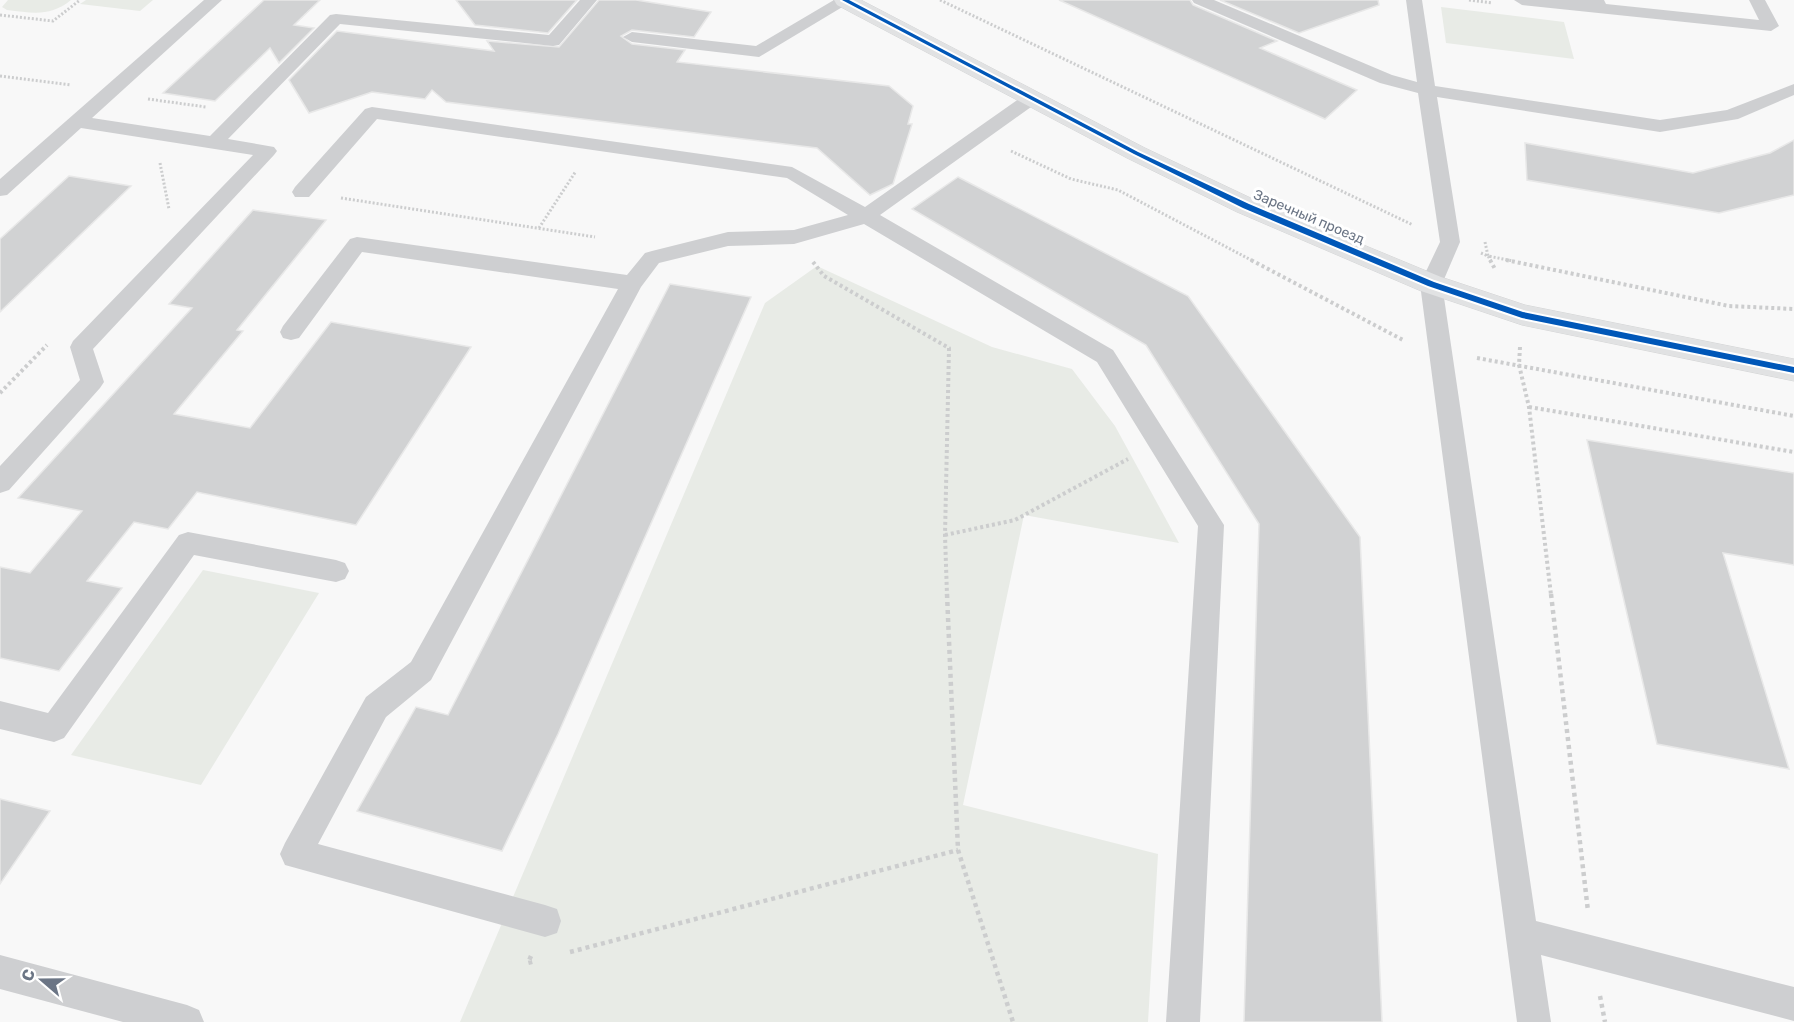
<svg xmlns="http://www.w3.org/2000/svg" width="1794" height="1022" viewBox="0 0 1794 1022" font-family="Rubik,sans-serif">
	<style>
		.green { fill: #e8ebe6 }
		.building { fill: #d1d2d3; stroke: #e8e8e8; stroke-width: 1.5 }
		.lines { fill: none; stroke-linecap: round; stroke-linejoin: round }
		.secondary-casing { stroke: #d4d5d6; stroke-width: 1 }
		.path-far2 { stroke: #cccdce; stroke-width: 3; stroke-dasharray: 2 2; stroke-linecap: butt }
		.path-far1 { stroke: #cccdce; stroke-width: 4; stroke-dasharray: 3 3; stroke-linecap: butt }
		.path { stroke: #cccdce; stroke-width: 4.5; stroke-dasharray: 4 4; stroke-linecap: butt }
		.lane { fill: #cecfd1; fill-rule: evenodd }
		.secondary { fill: #e1e2e3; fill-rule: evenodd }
		.cycleway-casing { stroke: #fff; stroke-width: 4 }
		.cycleway { fill: #0057b8; fill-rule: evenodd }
		.labels { text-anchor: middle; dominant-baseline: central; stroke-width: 6; stroke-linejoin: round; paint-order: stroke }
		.far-street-label { font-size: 14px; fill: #6b7585; stroke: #fff }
	</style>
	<rect width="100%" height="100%" fill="#f8f8f8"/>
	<!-- green -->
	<path class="green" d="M8 0H71C50 17 33 13 7 10L2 7Z
		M86 0H153L140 11 80 4Z
		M1441 7 1564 22 1574 59 1446 43Z
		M817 266 992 347 1072 369 1115 426 1179 543 1024 515 963 805 1158 854 1148 1022H460L765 303Z
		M203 570 319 593 201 785 71 755Z"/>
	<!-- building -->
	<path class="building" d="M264 0H320L294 25 314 28 279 63 270 48 215 101 163 93Z
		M456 0H577L548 33 475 25Z
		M599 0H636L711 12 694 37 632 30 621 36 632 44 685 50 677 62 889 86 913 106 908 124H912L893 184 870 195 817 148 446 102 432 90 425 99 372 92 309 113 289 80 337 31 494 51 487 41 559 47Z
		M1059 0H1190L1193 5 1277 41 1260 48 1357 90 1325 119Z
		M1220 0H1378L1379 5 1299 33Z
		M1794 140V195L1719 213 1527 180 1525 143 1693 173 1770 153Z
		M69 176 131 186 0 312V239Z
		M958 177 1188 296 1360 537 1382 1022H1244L1259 524 1146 345 912 209Z
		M253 210 326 220 237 330 243 331 174 414 250 428 331 322 471 347 356 525 197 492 168 529 134 522 87 581 122 588 59 671 0 658V567L30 573 82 511 18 498 192 308 169 304Z
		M670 284 751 297 558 734 502 851 357 811 416 707 448 715Z
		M1587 440 1794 473V565L1723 553 1789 769 1657 744Z
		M0 799 50 811 0 884Z"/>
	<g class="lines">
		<!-- secondary casing -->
		<g class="secondary-casing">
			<path id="secondary" d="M834 0H861L1145 148 1255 200 1441 277 1525 305 1794 359V381L1522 325 1421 291 1237 212 1127 158 837 5Z"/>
		</g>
		<!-- path-far2 -->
		<path class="path-far2" d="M940 0 1413 225
			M1469 0 1492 3
			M0 15 53 21 80 0
			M0 76 71 85
			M148 99 206 107
			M1011 151 1071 179 1118 190 1253 261
			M160 163 169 209
			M341 198 595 237
			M539 228 576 171
			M1485 242 1488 256 1513 261
			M1481 253 1488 256 1491 261"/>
		<!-- path-far1 -->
		<path class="path-far1" d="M1251 260 1403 340
			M1490 260 1495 269
			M1506 260 1729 306 1794 309
			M813 262 824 276 949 348 945 535 947 595
			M1520 347 1519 365 1529 407 1551 595
			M1477 358 1794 416
			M0 393 47 345
			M1529 407 1794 452
			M945 535 1015 520 1128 459"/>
		<!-- path -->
		<path class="path" d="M947 594 958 850 1013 1022
			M1551 594 1588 911
			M570 952 958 850
			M531 956 528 963 536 961
			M1600 996 1605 1022"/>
		<!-- lane -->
		<path class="lane" d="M204 0H222L92 118 210 136 330 15 336 14 549 35 580 0H597L559 45 553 46 340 24 228 139 274 147 277 151 274 155 93 349 104 382 100 388 9 490 0 493V466L80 380 70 347 73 341 253 155 81 128 7 195 0 196V179Z
			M834 0H854L759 57 632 42 623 37 632 32 756 46Z
			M1192 0H1214L1392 75 1417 82 1406 0H1422L1435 86 1660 120 1727 110 1794 84V95L1738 119 1660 132 1437 97 1460 242 1442 284 1536 921 1794 987V1021L1541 955 1551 1022H1517L1420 284 1440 242 1418 93 1380 83 1194 3Z
			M1514 0H1604L1606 4 1759 20 1749 0H1765L1779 26 1771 31 1522 5Z
			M1032 93 1041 98 1038 102 880 215 1113 350 1224 525 1200 1022H1166L1198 526 1097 362 864 224 794 244 728 246 659 263 641 287 431 680 386 717 318 844 545 905 557 909 561 921 557 933 545 937 285 865 280 854 285 843 366 697 411 662 618 289 362 252 299 338 291 340 283 338 280 332 283 326 350 239 357 237 627 275 645 253 652 251 728 232 794 230 848 215 787 178 377 119 309 197H295L292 192 295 187 365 109 372 107 792 167 865 207 1026 94Z
			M188 532 336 560 345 563 349 571 345 579 336 582 194 555 64 738 54 742 0 729V701L48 713 179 535Z
			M0 955 187 1005 199 1010 204 1022H123L0 989Z"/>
		<!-- secondary -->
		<use href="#secondary" class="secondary"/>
		<!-- cycleway casing -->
		<g class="cycleway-casing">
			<path id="cycleway" d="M842 0H849L1138 152 1249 204 1434 282 1523 312 1794 367V373L1522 318 1428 286 1243 208 1134 154Z"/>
		</g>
		<!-- cycleway -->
		<use href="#cycleway" class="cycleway"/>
	</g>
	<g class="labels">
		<!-- far-street labels -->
		<g class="far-street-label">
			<text transform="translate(1309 217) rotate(23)">Заречный проезд</text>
		</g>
	</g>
	<!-- north arrow -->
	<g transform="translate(42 980) rotate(290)" stroke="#ffffff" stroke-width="4.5" paint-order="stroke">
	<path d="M0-4.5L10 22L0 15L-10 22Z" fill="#6b7585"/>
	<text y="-9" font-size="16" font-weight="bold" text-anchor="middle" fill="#6b7585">С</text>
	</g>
</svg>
